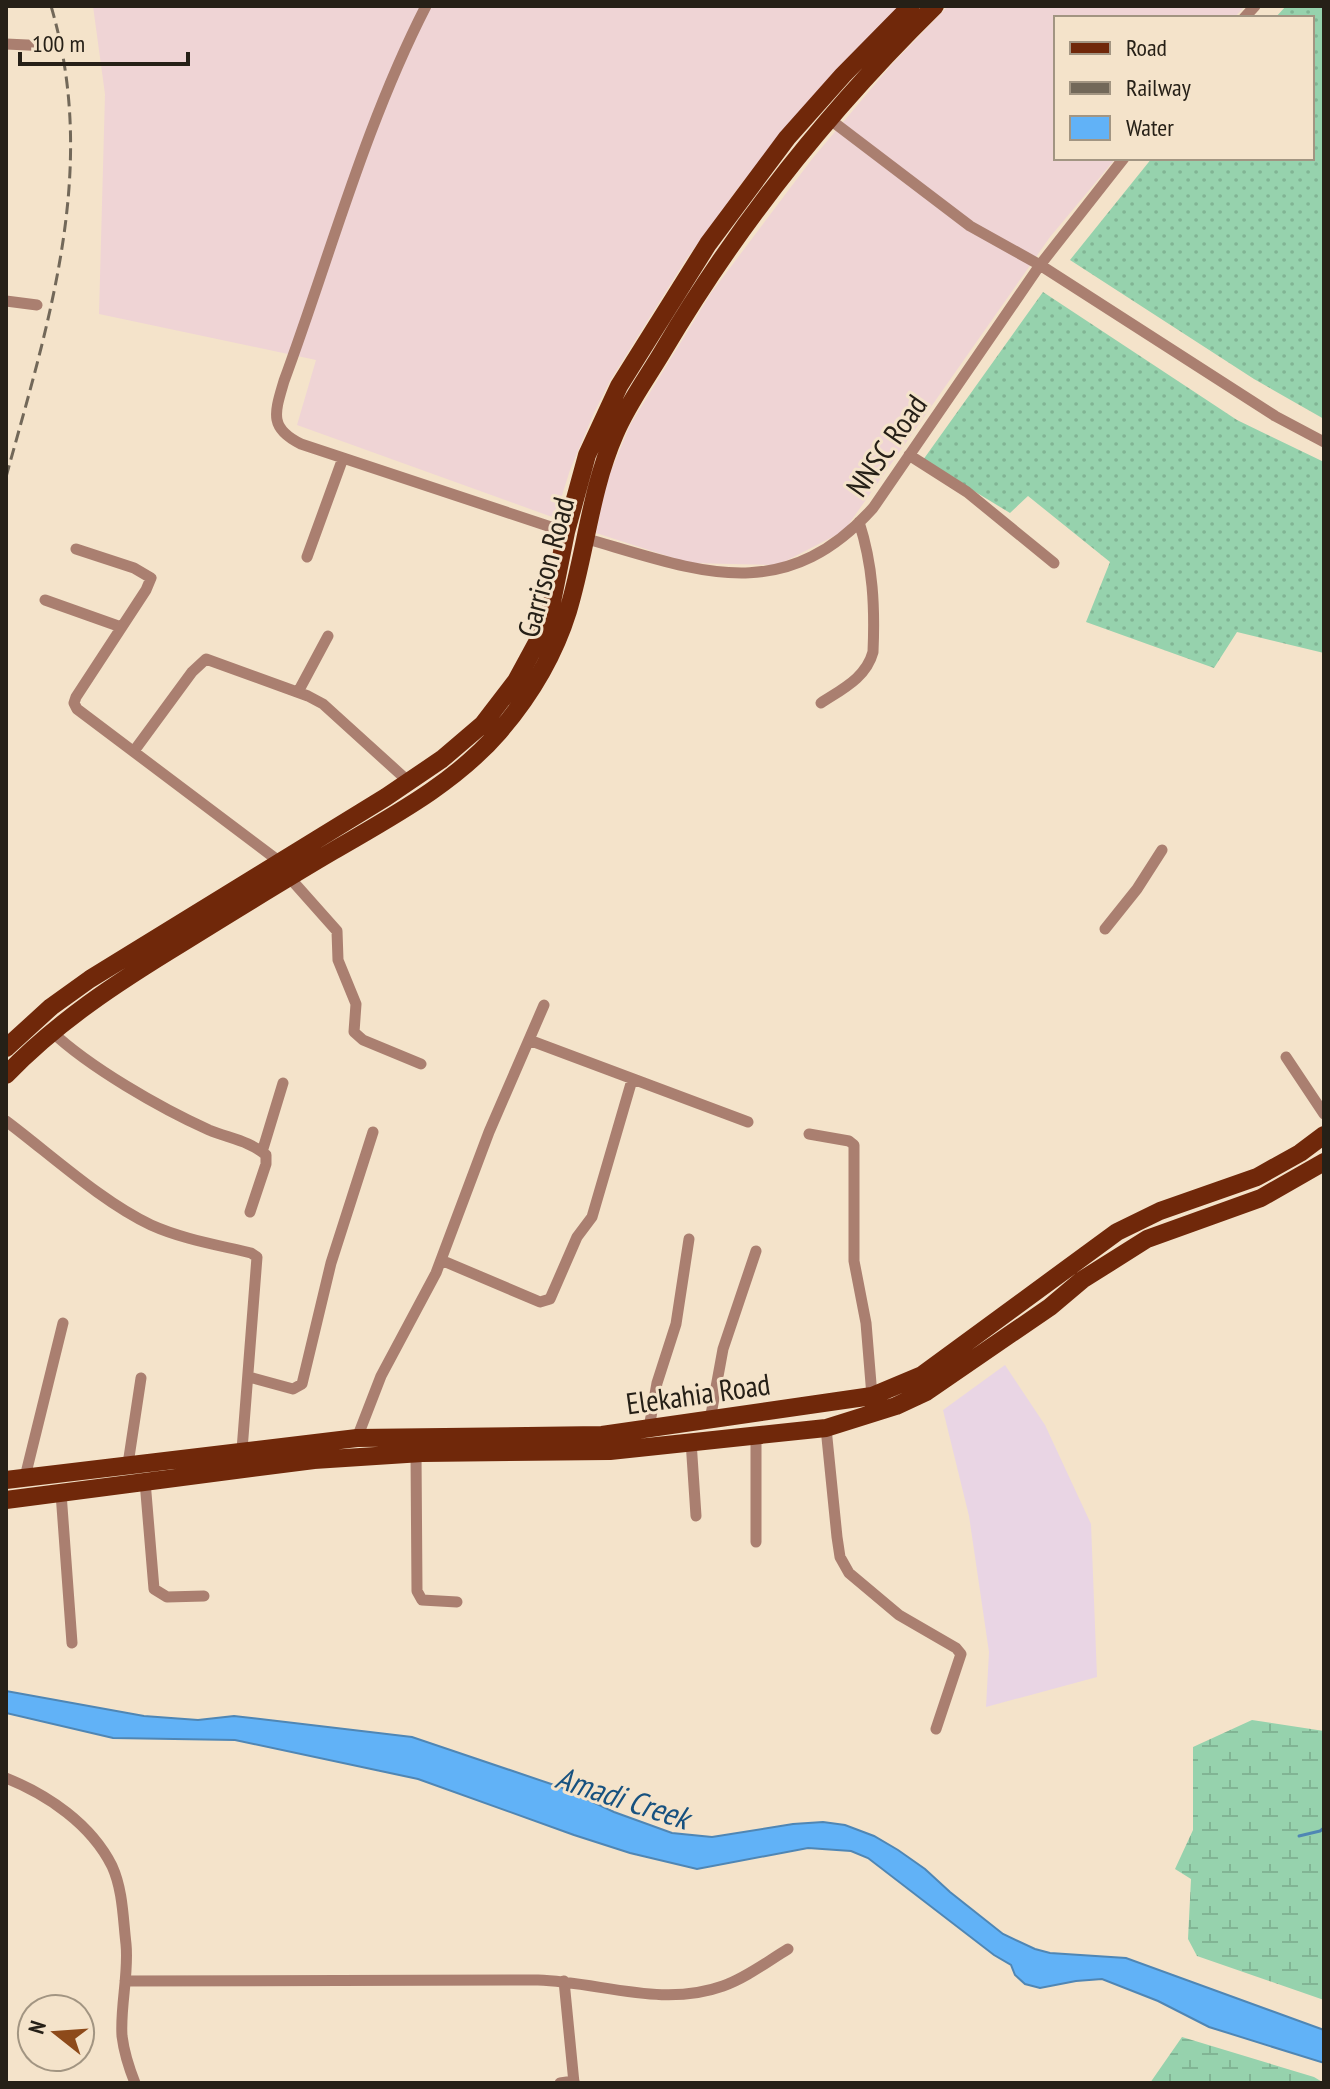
<svg xmlns="http://www.w3.org/2000/svg" width="1330" height="2089" viewBox="0 0 1330 2089" font-family="'PT Sans Narrow',sans-serif">
	<style>
		.industrial { fill: #efd4d5 }
		.education { fill: #e9d5e4 }
		.grass { fill: url(#grass-dots) }
		.wetland { fill: url(#wetland-marsh) }
		.water { fill: #61b2f7; stroke: #4f86b4; stroke-width: 2 }
		.lines { fill: none; stroke-linecap: round; stroke-linejoin: round }
		.stream { stroke: #4f86b4; stroke-width: 3 }
		.minor { stroke: #aa7f70; stroke-width: 11 }
		.primary { stroke: #70280a; stroke-width: 18 }
		.rail { stroke: #726859; stroke-width: 3; stroke-dasharray: 12 6; stroke-linecap: butt }
		.labels { text-anchor: middle; dominant-baseline: central; stroke-width: 6; stroke-linejoin: round; paint-order: stroke }
		.street-label { font-size: 30px; fill: #262017; stroke: #f4e3ca }
		.water-label { font-size: 32px; font-style: italic; fill: #17517f; stroke: #f4e3ca }
	</style>
	<defs>
		<pattern id="grass-dots" width="8" height="8" patternUnits="userSpaceOnUse" patternTransform="scale(2)"><rect width="8" height="8" fill="#96d2ad"/><path d="M2 2h.1M6 6h.1" fill="none" stroke="#81b494" stroke-width="1.8" stroke-linecap="round"/></pattern>
		<pattern id="wetland-marsh" width="20" height="14" patternUnits="userSpaceOnUse" patternTransform="scale(2)"><rect width="20" height="14" fill="#96d2ad"/><path d="M1 5h8M5 5V1M11 12h8M15 12V8" fill="none" stroke="#81b494"/></pattern>
	</defs>
	<rect width="100%" height="100%" fill="#f4e3ca"/>
	<!-- industrial -->
	<path class="industrial" d="M93 6H899L802 110 741 184 685 261 610 381 594 413 570 470 555 518 297 425 316 360 99 314 105 94Z
		M948 6H1245L1234 18H1056V158H1116L1050 237 844 531 778 565 689 563 596 533 606 483 630 425 711 293 812 159 892 64Z"/>
	<!-- education -->
	<path class="education" d="M1005 1365 1045 1425 1091 1524 1097 1677 986 1707 989 1652 969 1516 943 1410Z"/>
	<!-- grass -->
	<path class="grass" d="M1286 6H1324V419L1254 379 1070 260 1152 158H1312V18H1275Z
		M1043 292 1237 420 1324 462V653L1237 632 1214 668 1086 622 1110 562 1028 496 1010 513 923 460Z"/>
	<!-- wetland -->
	<path class="wetland" d="M1252 1720 1324 1731V2000L1197 1956 1188 1939 1191 1879 1175 1869 1193 1830V1747Z
		M1182 2037 1314 2077 1324 2083H1150Z"/>
	<!-- water -->
	<path class="water" d="M6 1691 144 1716 198 1720 234 1716 412 1737 563 1788 614 1812 672 1833 712 1837 793 1824 823 1822 845 1825 874 1836 898 1850 925 1869 950 1892 1003 1934 1035 1949 1050 1953 1126 1958 1324 2030V2063L1209 2027 1158 2001 1102 1979 1076 1981 1040 1988 1025 1984 1015 1975 1011 1965 994 1955 868 1858 851 1851 808 1848 697 1869 630 1853 574 1835 418 1779 235 1740 113 1738 6 1713Z"/>
	<g class="lines">
		<!-- stream -->
		<path class="stream" d="M1299 1836 1320 1831 1324 1828"/>
		<!-- minor -->
		<path class="minor" d="M426 6C365 125 330 256 284 381 275 412 268 428 301 444L566 532
			M1244 18 1255 6
			M6 44 49 46
			M828 118 970 226 1040 265 1275 416 1324 442
			M6 301 37 305
			M909 455 967 492 1054 563
			M584 538C696 570 782 609 873 508L1040 265 1124 158
			M76 549 134 568 151 578 146 590 76 697 74 703 77 709 280 862
			M307 557 343 458
			M45 600 121 627
			M298 692 328 636
			M821 703C842 689 866 678 873 652 875 607 873 565 859 522
			M134 751 192 672 206 659 308 696 323 704 409 782
			M289 877 337 931 338 960 356 1004 354 1032 363 1040 421 1064
			M1105 929 1137 889 1162 850
			M51 1031C89 1067 160 1108 209 1130 228 1138 250 1141 266 1155V1164L250 1212
			M529 1040 748 1122
			M1286 1057 1324 1114
			M6 1121C50 1154 102 1202 151 1225 182 1239 218 1245 251 1253L257 1257 242 1450
			M809 1134 849 1141 854 1145V1261L866 1323 872 1396
			M262 1152 283 1083
			M441 1260 540 1302 550 1299 577 1237 592 1217 632 1080
			M249 1377 293 1389 302 1384 331 1263 373 1132
			M710 1420 723 1349 756 1251
			M649 1428 657 1383 676 1324 689 1239
			M826 1428 837 1537 840 1557 849 1573 899 1615 956 1648 961 1654 936 1729
			M357 1438 381 1376 436 1273 489 1132 544 1005
			M691 1441 696 1516
			M416 1453 417 1591 422 1600 457 1602
			M128 1464 141 1378
			M25 1477 63 1323
			M145 1481 154 1589 167 1597 204 1596
			M61 1493 72 1643
			M756 1542V1434
			M6 1778C48 1795 91 1824 112 1866 123 1890 123 1919 126 1944 129 1974 120 2006 122 2036 124 2052 129 2068 135 2083
			M125 1981 538 1980C600 1982 662 2008 723 1986 746 1978 768 1961 788 1949
			M564 1981 574 2083
			M560 2083 574 2081"/>
		<!-- primary -->
		<path class="primary" d="M6 1048 51 1007 90 979 386 797 442 759 483 724 516 681 541 635 551 607 566 532 587 455 619 386 708 244 787 138 843 75 911 6
			M6 1075C58 1021 118 982 182 943 232 912 282 881 333 851 391 817 454 784 499 732 530 696 554 656 568 611 586 552 590 491 615 434 627 405 647 378 663 351 738 224 830 109 935 6
			M6 1480 357 1438 602 1435 872 1396 922 1375 1117 1232 1160 1211 1257 1177 1300 1153 1324 1135
			M6 1500 314 1460 422 1453 610 1451 826 1428 896 1406 926 1392 1050 1307 1082 1280 1147 1239 1261 1198 1324 1162"/>
		<!-- rail -->
		<path class="rail" d="M6 477C49 321 99 168 51 6"/>
	</g>
	<g class="labels">
		<!-- street labels -->
		<g class="street-label">
			<text transform="translate(886 445) rotate(-55)">NNSC Road</text>
			<text transform="translate(545 567) rotate(-75)">Garrison Road</text>
			<text transform="translate(698 1393) rotate(-8)">Elekahia Road</text>
		</g>
		<!-- water labels -->
		<g class="water-label">
			<text transform="translate(623 1797) rotate(18)">Amadi Creek</text>
		</g>
	</g>
	<!-- border -->
	<rect width="1330" height="2089" fill="none" stroke="#262017" stroke-width="16"/>
	<!-- legend -->
	<rect x="1054" y="16" width="260" height="144" fill="#f4e3ca" stroke="#a29582" stroke-width="2"/>
	<rect x="1070" y="42" width="40" height="12" fill="#70280a" stroke="#a29582" stroke-width="2"/>
	<text x="1126" y="56" font-size="24" fill="#262017">Road</text>
	<rect x="1070" y="82" width="40" height="12" fill="#726859" stroke="#a29582" stroke-width="2"/>
	<text x="1126" y="96" font-size="24" fill="#262017">Railway</text>
	<rect x="1070" y="116" width="40" height="24" fill="#61b2f7" stroke="#a29582" stroke-width="2"/>
	<text x="1126" y="136" font-size="24" fill="#262017">Water</text>
	<!-- north arrow -->
	<g transform="translate(56 2033) rotate(287)"><circle r="38" fill="#f4e3ca" stroke="#a29582" stroke-width="2"/>
	<path d="M0-6L14 30L0 20L-14 30Z" fill="#8d4a1a"/>
	<text y="-12" font-size="22" font-weight="bold" text-anchor="middle" fill="#262017">N</text>
	</g>
	<!-- scale -->
	<path d="M20 52v12h168v-12" fill="none" stroke="#262017" stroke-width="4"/>
	<text x="32" y="52" font-size="24" fill="#262017" stroke="#f4e3ca" stroke-width="6" paint-order="stroke">100 m</text>
</svg>
